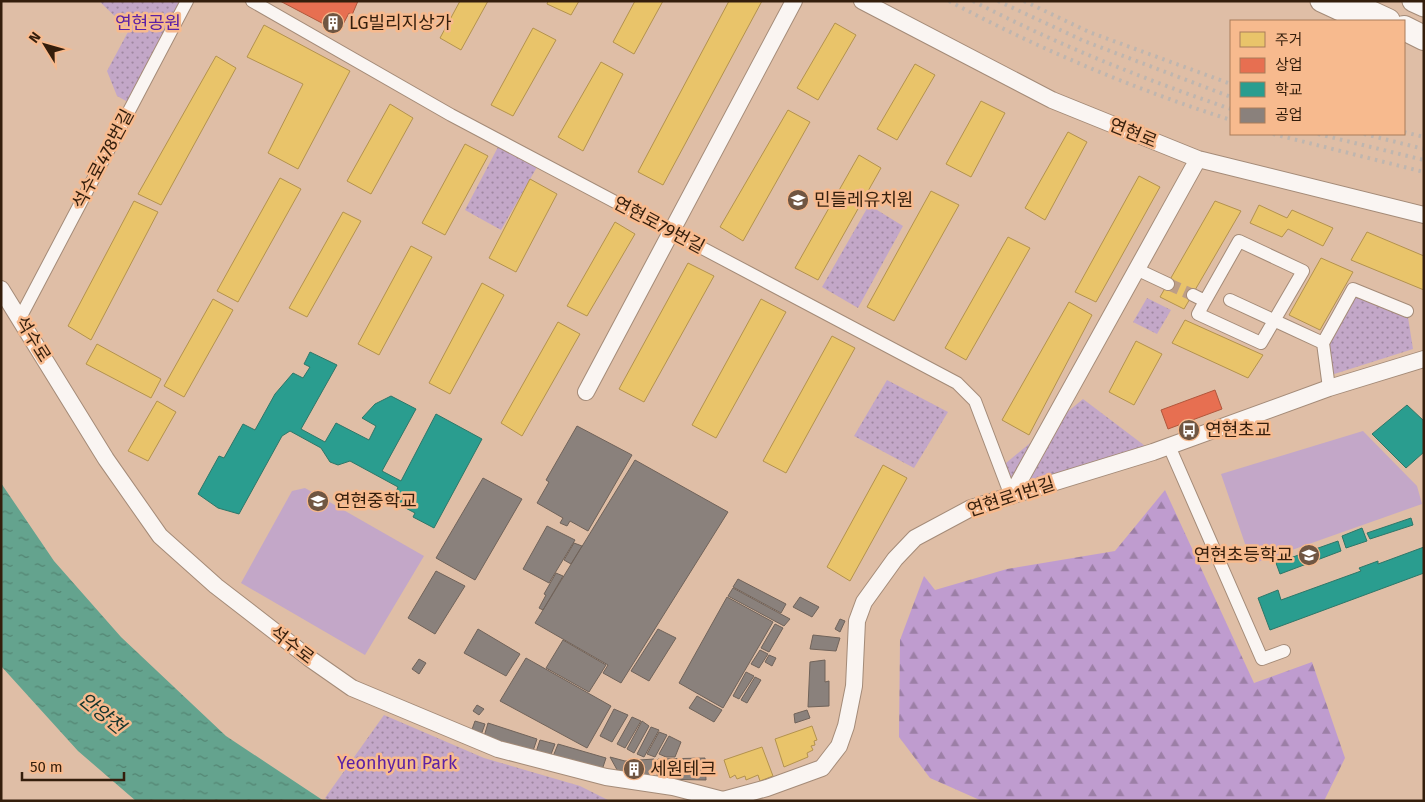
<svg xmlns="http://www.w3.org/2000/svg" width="1425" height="802" viewBox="0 0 1425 802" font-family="'Fira Sans','Noto Sans KR',sans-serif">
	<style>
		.grass { fill: url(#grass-dots) }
		.forest { fill: url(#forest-firs) }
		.pitch { fill: #c3a7c8 }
		.water { fill: url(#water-ripples) }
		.homes { fill: #e9c46a; stroke: #b3924e }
		.shops { fill: #e76f51; stroke: #b1573c }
		.schools { fill: #2a9d8f; stroke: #2d7768 }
		.industry { fill: #8a817c; stroke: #70635a }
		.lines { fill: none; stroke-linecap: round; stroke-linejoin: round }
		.minor-tunnel { stroke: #bd9e87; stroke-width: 12; stroke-dasharray: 12 6; stroke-linecap: butt }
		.minor-casing { stroke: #a48b78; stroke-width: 14 }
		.tertiary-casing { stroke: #a48b78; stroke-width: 18 }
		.primary-casing { stroke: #a48b78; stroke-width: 23 }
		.motorway-casing { stroke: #a48b78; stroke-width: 26 }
		.minor { stroke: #faf5f2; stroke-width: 12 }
		.tertiary { stroke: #faf5f2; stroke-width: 16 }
		.primary { stroke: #faf5f2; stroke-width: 21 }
		.motorway { stroke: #faf5f2; stroke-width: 24 }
		.rail { stroke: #bfb6af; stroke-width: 4; stroke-dasharray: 2.5 5; stroke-linecap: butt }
		.labels { text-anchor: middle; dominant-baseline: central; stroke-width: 5; stroke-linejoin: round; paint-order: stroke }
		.park-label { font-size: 18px; fill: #5c21a5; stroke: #f7ba8e }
		.poi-label { font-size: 18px; fill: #341e0c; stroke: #f7ba8e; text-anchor: start }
		.street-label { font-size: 18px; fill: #341e0c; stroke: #f7ba8e }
		.water-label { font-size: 19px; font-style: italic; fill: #15342d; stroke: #f7ba8e }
	</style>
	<defs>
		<pattern id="grass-dots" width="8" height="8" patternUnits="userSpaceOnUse" patternTransform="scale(1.25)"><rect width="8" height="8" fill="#c3a7c8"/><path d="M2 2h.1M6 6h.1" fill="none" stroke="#9f87a1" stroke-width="1.8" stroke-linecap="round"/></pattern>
		<pattern id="forest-firs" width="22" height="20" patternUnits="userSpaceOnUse" patternTransform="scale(1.25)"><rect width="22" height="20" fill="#bf9ccf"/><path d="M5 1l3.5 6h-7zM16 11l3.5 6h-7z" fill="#9c7fa6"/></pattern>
		<pattern id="water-ripples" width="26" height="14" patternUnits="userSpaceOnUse" patternTransform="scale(1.25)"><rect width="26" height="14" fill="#64a38e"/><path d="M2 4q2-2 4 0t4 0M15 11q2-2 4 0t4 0" fill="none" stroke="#538472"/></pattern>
	</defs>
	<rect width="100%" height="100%" fill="#dfbea6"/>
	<!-- grass -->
	<path class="grass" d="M99 1H183L128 102 117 96 107 71 129 30Z
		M498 147 537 167 501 230 465 210Z
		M869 205 903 226 858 308 822 287Z
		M1353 289 1407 311 1413 349 1328 376 1323 343Z
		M1147 298 1171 310 1157 334 1133 322Z
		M887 380 948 412 914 468 854 436Z
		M1083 399 1153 452 1011 496 1000 468Z
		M384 715 484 758 580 786 610 801H330L325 798Z"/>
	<!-- forest -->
	<path class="forest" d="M1165 490 1254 683 1312 662 1345 758 1324 801H982L930 778 899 737 900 640 924 576 935 590 1007 569 1115 551Z"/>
	<!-- pitch -->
	<path class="pitch" d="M1363 431 1417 486 1422 504 1252 564 1221 474Z
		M305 488 424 556 365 655 241 583 292 491Z"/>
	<!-- water -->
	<path class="water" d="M1 483 54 561 121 637 226 736 324 801H136L78 751 1 666Z"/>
	<!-- homes -->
	<path class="homes" d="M460 1H488L461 50 440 38Z
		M548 1H579L571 15 547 4Z
		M635 1H663L634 54 613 42Z
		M729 1H762L663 185 638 172Z
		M835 23 856 35 818 100 797 88Z
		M264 25 350 71 298 169 268 153 303 84 247 57Z
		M533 28 556 40 513 116 491 105Z
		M216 56 236 68 161 205 138 194Z
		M601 62 623 74 583 151 558 137Z
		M915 64 935 75 897 140 877 129Z
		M981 101 1005 113 971 177 946 164Z
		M390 104 413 118 371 194 347 181Z
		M788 110 810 122 743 241 720 227Z
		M1068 132 1087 142 1045 220 1025 208Z
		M465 144 488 156 445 235 422 223Z
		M859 155 881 168 818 280 795 268Z
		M1139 176 1160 187 1096 302 1075 292Z
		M280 178 301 189 238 302 217 291Z
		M530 179 557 194 516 272 489 258Z
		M931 191 959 205 894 321 867 307Z
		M134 201 158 212 91 340 68 326Z
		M1215 201 1241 211 1184 309 1160 297Z
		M1259 205 1287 218 1292 210 1333 228 1323 246 1288 229 1282 237 1250 223Z
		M343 212 361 221 307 317 289 308Z
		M615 222 635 234 587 316 567 306Z
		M1367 232 1424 256V290L1351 260Z
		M1008 237 1030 248 966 360 945 348Z
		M411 246 432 257 379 355 358 344Z
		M1321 258 1353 272 1320 330 1289 315Z
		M688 263 714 276 644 402 619 389Z
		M482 283 504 295 450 394 429 383Z
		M213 299 233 310 184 397 164 386Z
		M761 299 786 312 716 438 692 425Z
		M1069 302 1092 315 1029 435 1002 420Z
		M1185 320 1263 355 1248 378 1172 343Z
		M558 322 580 334 522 436 501 423Z
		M832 336 855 348 786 473 763 461Z
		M1136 341 1162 354 1134 405 1109 392Z
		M97 344 161 379 151 398 86 364Z
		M157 401 176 412 148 461 128 451Z
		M883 465 907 478 850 581 827 567Z
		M812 726 817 740 814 741 815 745 811 746 813 750 807 753 808 757 784 767 775 739Z
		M762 747 773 776 760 781 758 775 746 780 745 776 737 779 735 775 730 778 724 760Z"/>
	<!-- shops -->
	<path class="shops" d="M280 1H358L352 15 349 13 339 32Z
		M1215 390 1222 409 1168 429 1161 410Z"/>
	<!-- schools -->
	<path class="schools" d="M310 352 337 365 301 429 325 442 336 423 369 440 376 426 362 418 375 404 391 396 416 409 382 471 401 481 436 414 482 439 434 528 413 517 415 513 398 504 394 497 398 487 350 461 338 465 330 462 321 448 290 431 282 436 239 514 218 508 198 494 219 456 224 458 243 424 255 430 275 394 293 373 303 378 310 367 304 364Z
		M1407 405 1424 421V452L1406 468 1372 434Z
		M1411 518 1413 525 1370 539 1367 533Z
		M1362 528 1367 541 1346 548 1342 536Z
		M1338 541 1341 551 1280 574 1276 563Z
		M1424 547V573L1270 630 1258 598 1278 590 1281 600 1361 571 1359 568 1378 561V564Z"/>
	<!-- industry -->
	<path class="industry" d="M577 426 632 455 588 531 570 521 567 526 560 523 563 518 537 503 549 482 546 480Z
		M635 460 728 512 621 683 603 673 608 665 535 623Z
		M483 478 522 499 475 580 436 558Z
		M547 526 575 540 549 583 523 569Z
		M574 543 582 546 571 564 564 560Z
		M436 571 465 586 435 634 408 618Z
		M556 573 563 576 543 610 539 608 546 595 544 594Z
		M738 579 786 604 781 613 733 587Z
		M733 588 790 619 784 626 728 596Z
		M727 597 773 622 723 708 679 683Z
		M800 597 819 607 812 617 793 607Z
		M840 619 845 621 840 632 835 629Z
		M775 624 783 628 769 652 761 648Z
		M478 629 520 654 506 676 464 653Z
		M658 629 676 638 649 681 631 671Z
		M813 635 840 638 836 651 810 649Z
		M563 640 606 665 589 692 546 668Z
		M760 650 768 654 759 668 751 664Z
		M769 655 776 658 772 666 765 662Z
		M526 658 611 706 587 748 500 701Z
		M419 659 426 663 419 674 412 669Z
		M825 660V682L829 681V706L808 707 810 662Z
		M746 672 754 676 739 699 733 696Z
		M755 677 761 680 747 703 741 700Z
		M697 696 722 710 714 722 689 708Z
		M477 705 484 709 479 715 473 711Z
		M614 709 628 715 612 742 600 736Z
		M807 710 810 718 795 723 794 714Z
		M632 717 641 721 625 748 617 744Z
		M475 721 485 724 480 738 470 735Z
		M642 721 649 726 634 753 627 749Z
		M488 723 537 739 533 751 493 739 483 740Z
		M651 727 659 730 644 757 637 754Z
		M659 732 667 735 655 757 647 754Z
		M669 736 681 742 675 757H666L659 754Z
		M540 740 555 744 550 757 536 752Z
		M558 744 606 758 601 773 552 759Z
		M610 757 625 761 654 759 650 781 621 777Z
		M705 758 706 780 657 779 658 759Z"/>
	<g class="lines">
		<!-- minor-tunnel -->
		<path class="minor-tunnel" d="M1168 284 1193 295"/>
		<!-- minor casing -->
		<g class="minor-casing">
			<path id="minor" d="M252 1 451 115 957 383 975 401 1011 496
				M1136 269 1168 284
				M1193 295 1205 301 1198 314 1261 343 1303 271 1239 241 1205 301
				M1230 300 1323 343 1329 388
				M20 318 187 1
				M1323 343 1353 289 1407 311
				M1169 446 1262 659 1284 651"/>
		</g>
		<!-- tertiary casing -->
		<g class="tertiary-casing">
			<path id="tertiary" d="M862 1 1052 100 1198 159 1424 215
				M1 289 106 459 160 536 216 586 309 658 352 688 498 749 606 777 673 787 723 800 767 788 822 768 839 746 846 726 854 686 857 621 864 602 895 559 915 538 971 508 1153 452 1329 388 1424 359
				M586 392 794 1
				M1011 496 1198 159"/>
		</g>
		<!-- primary casing -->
		<g class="primary-casing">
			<path id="primary" d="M1321 1 1362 20
				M1413 1 1424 6"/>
		</g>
		<!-- motorway casing -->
		<g class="motorway-casing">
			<path id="motorway" d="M1345 1 1388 21
				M1404 28 1424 38"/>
		</g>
		<!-- minor -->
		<use href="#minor" class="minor"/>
		<!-- tertiary -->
		<use href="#tertiary" class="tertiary"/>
		<!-- primary -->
		<use href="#primary" class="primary"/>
		<!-- motorway -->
		<use href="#motorway" class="motorway"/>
		<!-- rail -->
		<path class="rail" d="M949 1C1039 49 1134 89 1231 120
			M973 1C1056 44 1143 79 1231 109
			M998 1 1084 41 1231 97
			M1024 1 1089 32 1231 84
			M1404 132 1424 137
			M1273 134 1424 172
			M1318 134 1424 160
			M1364 134 1424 149"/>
	</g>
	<!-- icons -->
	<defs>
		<g id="building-disc" transform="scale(1.125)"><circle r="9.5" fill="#705642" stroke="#f7ba8e"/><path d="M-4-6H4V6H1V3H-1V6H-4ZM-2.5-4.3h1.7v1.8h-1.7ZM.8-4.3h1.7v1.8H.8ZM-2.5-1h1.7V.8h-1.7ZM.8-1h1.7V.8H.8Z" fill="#fff"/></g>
		<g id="school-disc" transform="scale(1.125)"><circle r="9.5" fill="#705642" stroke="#f7ba8e"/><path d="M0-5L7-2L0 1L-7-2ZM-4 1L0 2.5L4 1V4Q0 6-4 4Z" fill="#fff"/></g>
		<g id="bus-disc" transform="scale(1.125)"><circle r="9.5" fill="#705642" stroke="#f7ba8e"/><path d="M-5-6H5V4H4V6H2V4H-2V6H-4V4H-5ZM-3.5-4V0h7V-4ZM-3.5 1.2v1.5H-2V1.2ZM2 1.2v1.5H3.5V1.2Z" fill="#fff"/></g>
	</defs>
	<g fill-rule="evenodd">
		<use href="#building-disc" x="333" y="23"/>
		<use href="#school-disc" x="798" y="200"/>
		<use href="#bus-disc" x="1189" y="430"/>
		<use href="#school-disc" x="318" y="501"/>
		<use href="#school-disc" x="1309" y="555"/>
		<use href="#building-disc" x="634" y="769"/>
	</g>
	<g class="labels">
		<!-- park labels -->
		<g class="park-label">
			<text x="148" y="23">연현공원</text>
			<text x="397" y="763">Yeonhyun Park</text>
		</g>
		<!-- poi labels -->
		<g class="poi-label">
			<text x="349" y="23">LG빌리지상가</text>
			<text x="814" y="200">민들레유치원</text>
			<text x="1205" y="430">연현초교</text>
			<text x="334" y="501">연현중학교</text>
			<text x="1293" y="555" text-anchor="end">연현초등학교</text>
			<text x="650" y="769">세원테크</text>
		</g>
		<!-- street labels -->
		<g class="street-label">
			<text transform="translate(1133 133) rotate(22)">연현로</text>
			<text transform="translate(103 159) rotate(-62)">석수로478번길</text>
			<text transform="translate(659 225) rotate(28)">연현로79번길</text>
			<text transform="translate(33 339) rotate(58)">석수로</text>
			<text transform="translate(1011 497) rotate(-18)">연현로1번길</text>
			<text transform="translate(292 645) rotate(37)">석수로</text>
		</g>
		<!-- water labels -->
		<g class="water-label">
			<text transform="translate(102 713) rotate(39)">안양천</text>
		</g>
	</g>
	<!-- border -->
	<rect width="1425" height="802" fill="none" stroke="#341e0c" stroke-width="5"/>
	<!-- legend -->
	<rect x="1230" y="20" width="175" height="115" fill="#f7ba8e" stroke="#a97c5a"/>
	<rect x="1240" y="32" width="25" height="15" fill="#e9c46a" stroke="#a97c5a"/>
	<text x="1275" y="45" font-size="15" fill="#341e0c">주거</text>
	<rect x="1240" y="58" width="25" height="15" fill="#e76f51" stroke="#a97c5a"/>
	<text x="1275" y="70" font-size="15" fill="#341e0c">상업</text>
	<rect x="1240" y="82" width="25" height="15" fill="#2a9d8f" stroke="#a97c5a"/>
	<text x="1275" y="95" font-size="15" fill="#341e0c">학교</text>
	<rect x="1240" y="108" width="25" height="15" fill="#8a817c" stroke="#a97c5a"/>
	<text x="1275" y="120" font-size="15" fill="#341e0c">공업</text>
	<!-- north arrow -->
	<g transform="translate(45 45) rotate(307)" stroke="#f7ba8e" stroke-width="4" paint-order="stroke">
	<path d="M0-4L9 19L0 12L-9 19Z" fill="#341e0c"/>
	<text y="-8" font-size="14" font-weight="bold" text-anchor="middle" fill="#341e0c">N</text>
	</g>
	<!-- scale -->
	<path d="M22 772v8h102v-8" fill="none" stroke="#341e0c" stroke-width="2.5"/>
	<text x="30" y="772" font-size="15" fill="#341e0c" stroke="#f7ba8e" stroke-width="4" paint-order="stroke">50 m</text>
</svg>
